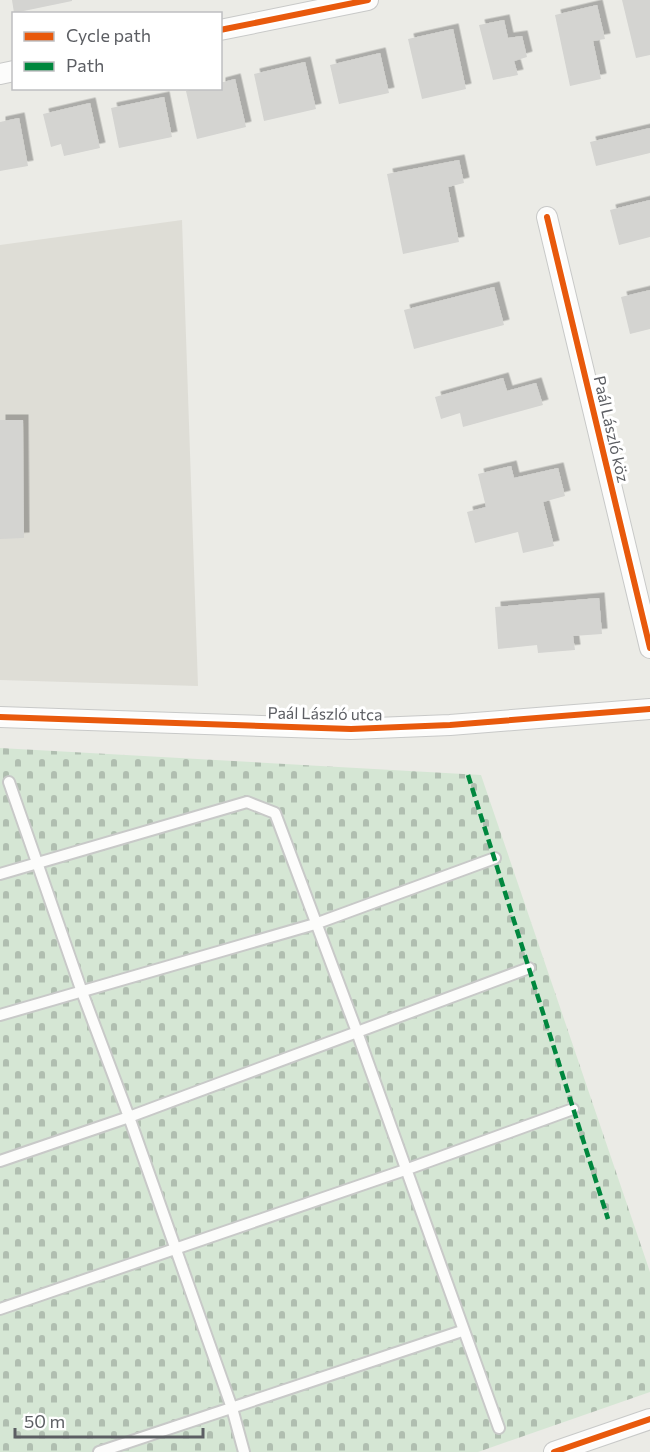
<svg xmlns="http://www.w3.org/2000/svg" width="650" height="1452" viewBox="0 0 650 1452" font-family="Commissioner,sans-serif">
	<style>
		.education { fill: #deddd6 }
		.cemetery { fill: url(#cemetery-stones) }
		.building { fill: #d4d4d1; filter: url(#shadow) }
		.lines { fill: none; stroke-linecap: round; stroke-linejoin: round }
		.lane-casing { stroke: #c8c9c8; stroke-width: 14 }
		.street-casing { stroke: #c8c9c8; stroke-width: 22 }
		.lane { stroke: #fcfcfb; stroke-width: 10 }
		.street { stroke: #fcfcfb; stroke-width: 20 }
		.quiet { stroke: #00873e; stroke-width: 4.5; stroke-dasharray: 9 4.5; stroke-linecap: butt }
		.cycleway-casing { stroke: #fff; stroke-width: 10 }
		.cycleway { stroke: #e8590c; stroke-width: 6 }
		.labels { text-anchor: middle; dominant-baseline: central; stroke-width: 6; stroke-linejoin: round; paint-order: stroke }
		.street-label { font-size: 16px; fill: #5c5e63; stroke: #fff }
	</style>
	<defs>
		<pattern id="cemetery-stones" width="16" height="16" patternUnits="userSpaceOnUse" patternTransform="scale(1.5)"><rect width="16" height="16" fill="#d5e6d4"/><path d="M2 7V4a2 2 0 0 1 4 0v3zM10 15v-3a2 2 0 0 1 4 0v3z" fill="#b0beb0"/></pattern>
		<filter id="shadow"><feDropShadow dx="5.5" dy="-5.5" stdDeviation="0" flood-color="#0004"/></filter>
	</defs>
	<rect width="100%" height="100%" fill="#ebebe6"/>
	<!-- education -->
	<path class="education" d="M182 220 198 686 0 680V245Z"/>
	<!-- cemetery -->
	<path class="cemetery" d="M0 748 481 775 650 1272V1392L478 1452H0Z"/>
	<!-- building -->
	<path class="building" d="M12 0H72V1L14 13Z
		M622 0H650V55L636 58Z
		M597 5 605 39 593 41 601 79 570 86 555 15Z
		M504 20 508 38 522 36 527 57 514 61 518 75 493 80 479 25Z
		M453 29 466 89 422 99 408 39Z
		M380 53 389 93 339 104 330 65Z
		M305 62 316 109 264 121 254 74Z
		M235 79 246 127 197 139 186 91 196 88H220V83Z
		M164 97 172 137 119 148 111 108Z
		M90 103 100 148 64 156 61 144 51 147 43 114Z
		M19 118 28 166 0 171V122Z
		M650 128V153L596 166 590 142Z
		M459 160 464 183 448 187 459 242 403 254 387 174Z
		M650 200V237L619 245 610 210Z
		M494 287 504 325 414 349 404 310Z
		M650 290V329L630 334 621 297Z
		M503 378 507 391 536 383 543 405 463 427 460 413 441 419 435 397Z
		M0 420H23L24 538 0 539Z
		M511 466 514 478 558 468 565 496 543 502 554 546 523 553 518 532 475 543 467 512 486 507 478 474Z
		M599 598 602 634 573 636 575 650 538 653 537 645 498 649 495 607Z"/>
	<g class="lines">
		<!-- lane casing -->
		<g class="lane-casing">
			<path id="lane" d="M9 782 82 992 129 1117 232 1408 244 1452
				M0 874 247 802 275 813 357 1032 499 1428
				M0 1015 315 924 495 858
				M0 1161 129 1117 529 968
				M0 1309 405 1170 573 1109
				M99 1452 462 1331"/>
		</g>
		<!-- street casing -->
		<g class="street-casing">
			<path id="street" d="M220 30 368 0
				M0 74 14 71
				M547 217 650 648
				M0 717 351 729 450 725 650 709
				M554 1452 650 1419"/>
		</g>
		<!-- lane -->
		<use href="#lane" class="lane"/>
		<!-- street -->
		<use href="#street" class="street"/>
		<!-- quiet -->
		<path class="quiet" d="M468 775 608 1219"/>
		<!-- cycleway casing -->
		<g class="cycleway-casing">
			<path id="cycleway" d="M220 30 368 0
				M547 217 650 648
				M0 717 351 729 450 725 650 709
				M554 1452 650 1419"/>
		</g>
		<!-- cycleway -->
		<use href="#cycleway" class="cycleway"/>
	</g>
	<g class="labels">
		<!-- street labels -->
		<g class="street-label">
			<text transform="translate(612 429) rotate(77)">Paál László köz</text>
			<text transform="translate(325 713) rotate(1)">Paál László utca</text>
		</g>
	</g>
	<!-- legend -->
	<rect x="12" y="12" width="210" height="78" fill="#ffffff" stroke="#bebfc1" stroke-width="1.5"/>
	<rect x="24" y="32" width="30" height="9" fill="#e8590c" stroke="#bebfc1" stroke-width="1.5"/>
	<text x="66" y="42" font-size="18" fill="#5c5e63">Cycle path</text>
	<rect x="24" y="62" width="30" height="9" fill="#00873e" stroke="#bebfc1" stroke-width="1.5"/>
	<text x="66" y="72" font-size="18" fill="#5c5e63">Path</text>
	<!-- scale -->
	<path d="M15 1428v9h188v-9" fill="none" stroke="#5c5e63" stroke-width="3"/>
	<text x="24" y="1428" font-size="18" fill="#5c5e63" stroke="#ffffff" stroke-width="4.5" paint-order="stroke">50 m</text>
</svg>
